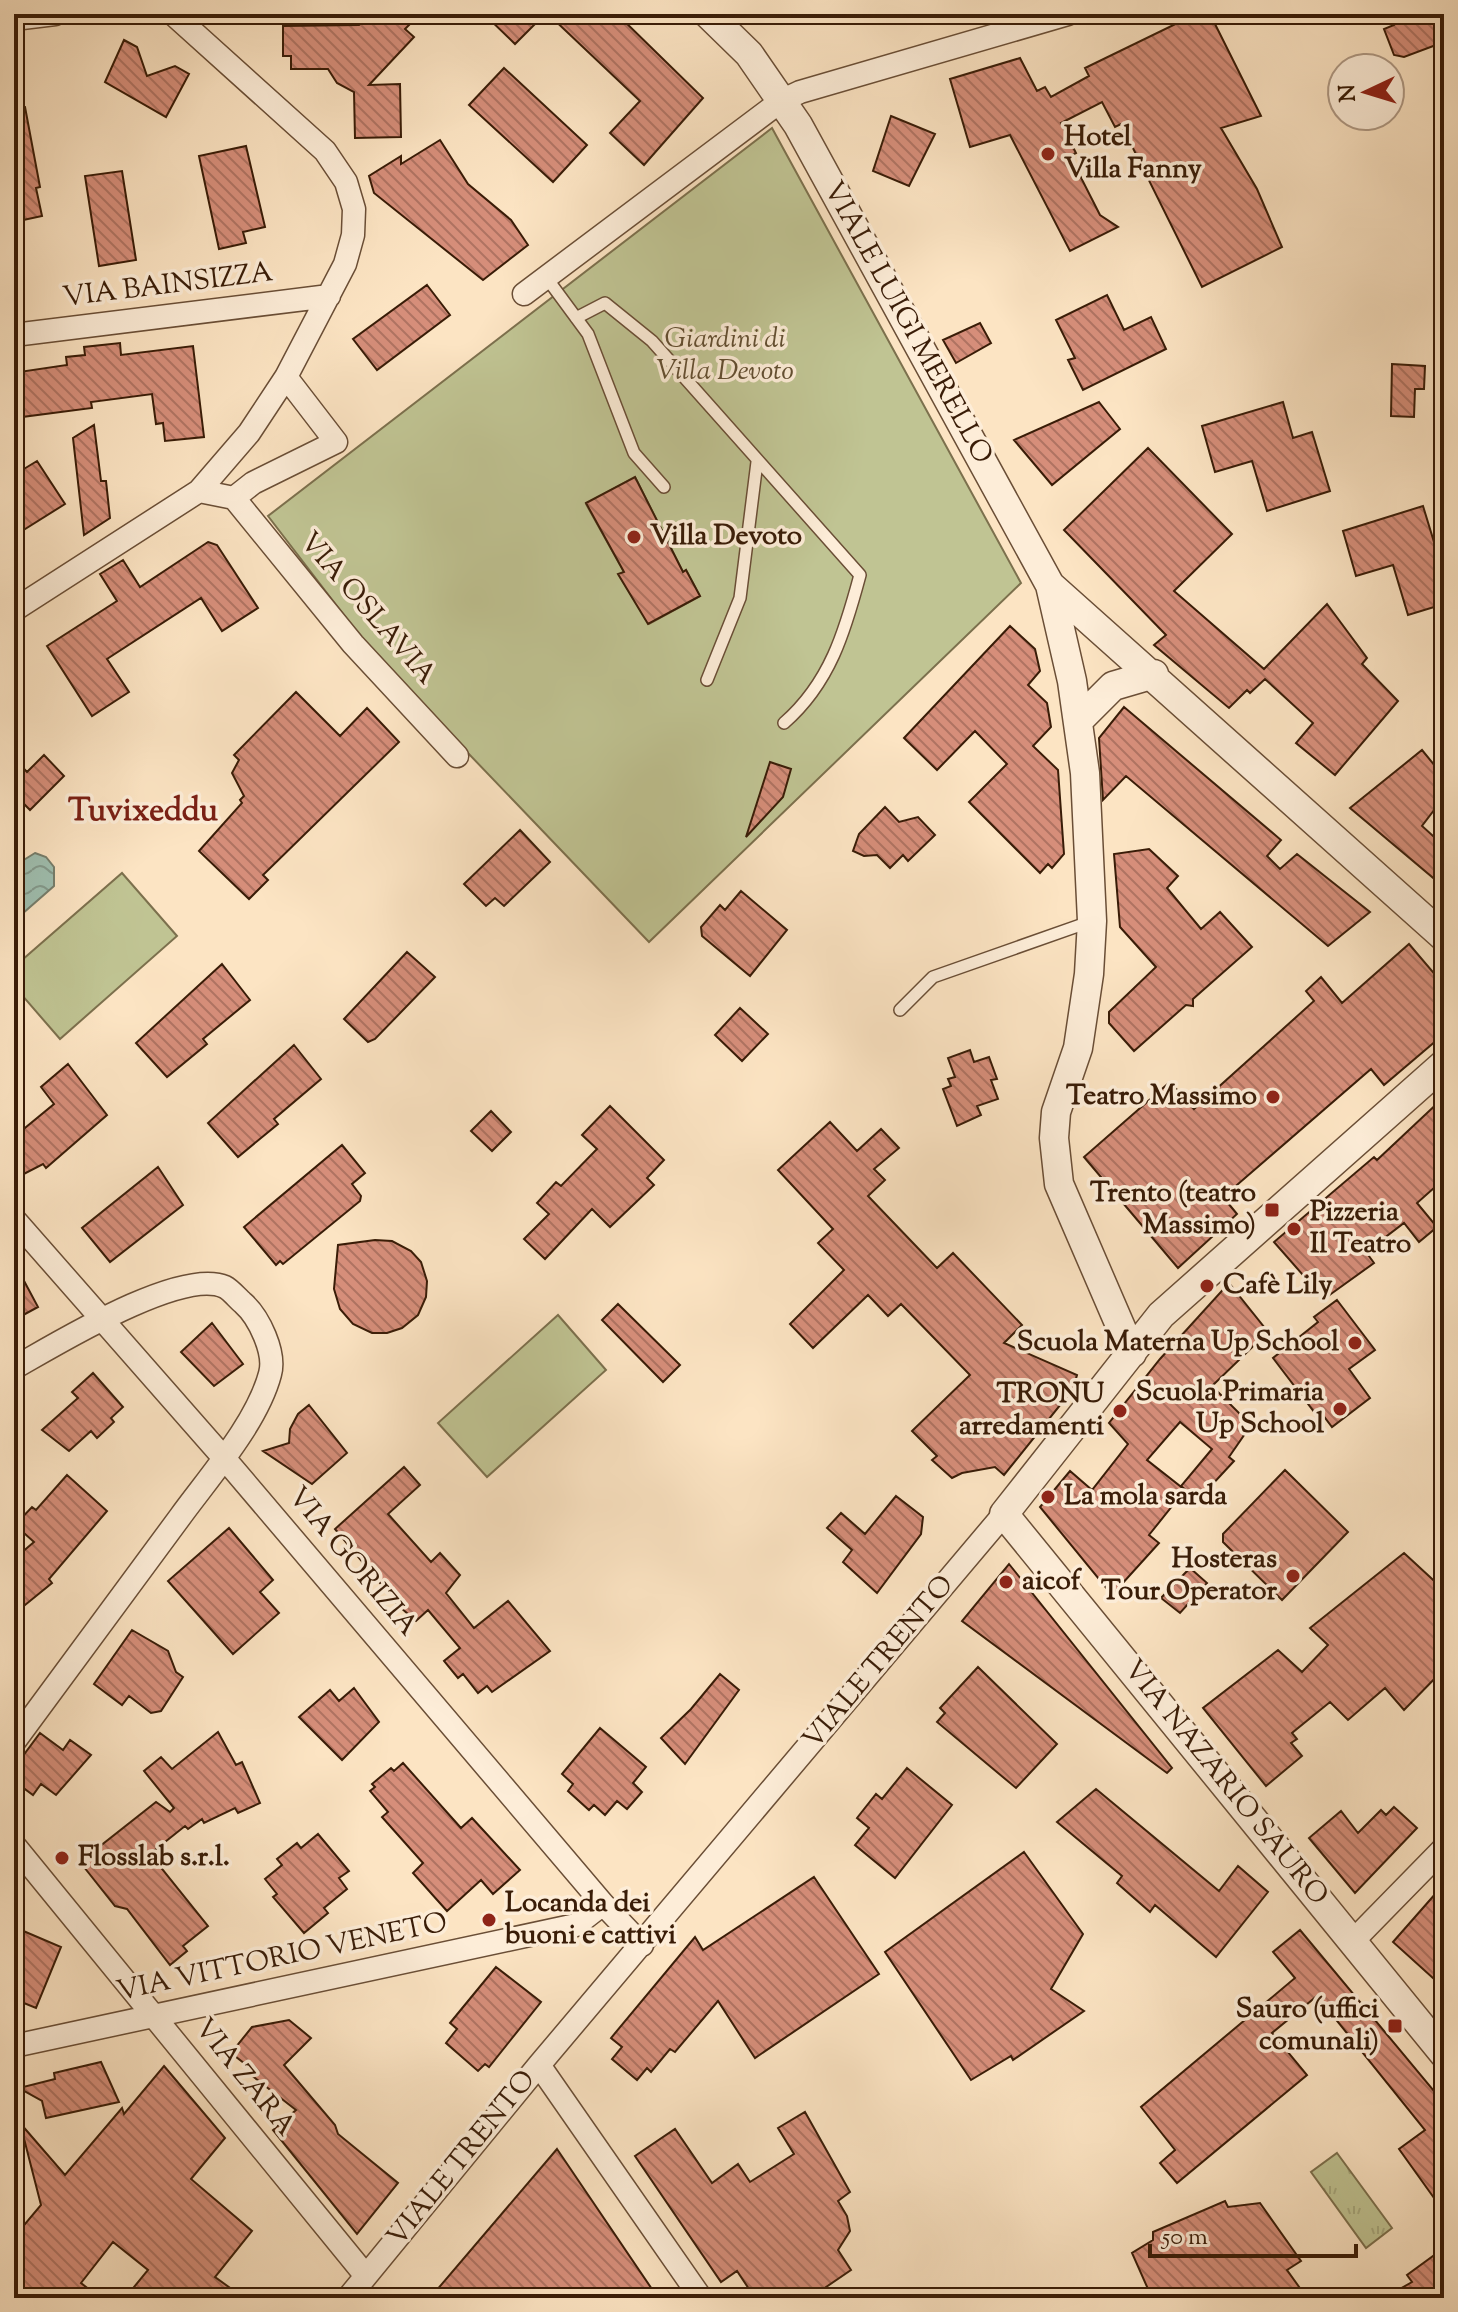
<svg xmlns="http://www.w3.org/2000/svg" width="1458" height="2312" viewBox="0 0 1458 2312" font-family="'Sorts Mill Goudy',serif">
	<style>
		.grass { fill: url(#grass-tufts); stroke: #7c704d; stroke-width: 2 }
		.green { fill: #c0c493; stroke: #7c704d; stroke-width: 2; fill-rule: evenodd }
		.water { fill: url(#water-waves); stroke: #767e6c; stroke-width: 2 }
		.building { fill: url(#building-back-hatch); stroke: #391c07; stroke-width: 2 }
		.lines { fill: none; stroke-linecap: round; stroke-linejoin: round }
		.service-casing { stroke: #6a4e36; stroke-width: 14 }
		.minor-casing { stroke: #6a4e36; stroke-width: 25 }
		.tertiary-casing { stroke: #6a4e36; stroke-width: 31 }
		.service { stroke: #fdedd8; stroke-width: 11 }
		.minor { stroke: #fdedd8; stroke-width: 22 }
		.tertiary { stroke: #fdedd8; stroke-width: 28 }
		.poi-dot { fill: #8f2418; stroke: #fdedd8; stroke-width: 3 }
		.labels { text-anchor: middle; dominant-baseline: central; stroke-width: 7; stroke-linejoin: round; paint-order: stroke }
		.poi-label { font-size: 28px; font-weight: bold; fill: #391c07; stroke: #fdedd8; text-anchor: start }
		.street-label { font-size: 28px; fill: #391c07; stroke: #fdedd8 }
		.park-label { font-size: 28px; font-style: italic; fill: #624e31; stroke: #fdedd8 }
		.quarter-label { font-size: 32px; font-weight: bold; fill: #7a1f14; stroke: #fdedd8 }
	</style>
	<defs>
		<pattern id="grass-tufts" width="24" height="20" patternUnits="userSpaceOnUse" patternTransform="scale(2)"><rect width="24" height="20" fill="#c0c493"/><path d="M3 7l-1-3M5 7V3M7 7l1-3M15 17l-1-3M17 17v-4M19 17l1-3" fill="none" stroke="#a6a87d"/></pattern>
		<pattern id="water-waves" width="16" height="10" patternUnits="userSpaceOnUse" patternTransform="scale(2)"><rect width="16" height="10" fill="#9fbfb0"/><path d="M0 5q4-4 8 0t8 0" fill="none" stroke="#839a8d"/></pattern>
		<pattern id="building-back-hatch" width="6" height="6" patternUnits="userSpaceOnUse" patternTransform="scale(2)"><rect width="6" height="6" fill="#d68e7a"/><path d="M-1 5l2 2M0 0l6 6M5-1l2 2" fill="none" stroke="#af7362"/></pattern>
	</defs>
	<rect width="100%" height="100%" fill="#fce4c3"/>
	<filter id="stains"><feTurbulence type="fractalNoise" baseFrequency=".0025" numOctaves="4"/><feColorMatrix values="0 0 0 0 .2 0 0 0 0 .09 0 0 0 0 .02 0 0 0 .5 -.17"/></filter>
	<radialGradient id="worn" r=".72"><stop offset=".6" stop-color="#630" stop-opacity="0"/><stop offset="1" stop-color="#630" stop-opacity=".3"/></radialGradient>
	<!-- grass -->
	<path class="grass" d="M1337 2153 1392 2228 1366 2248 1311 2172Z"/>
	<!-- green -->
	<path class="green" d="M772 128 1021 583 649 942 376 657 268 516ZM635 477 683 572 686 570 700 596 649 624 619 575 624 572 586 504Z
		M122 873 177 936 60 1039 14 986V967Z
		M558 1315 606 1370 487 1477 438 1423Z"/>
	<!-- water -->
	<path class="water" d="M35 853 46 857 54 867V886L14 921V866Z"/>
	<!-- building -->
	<path class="building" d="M370 14H420L405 29 414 37 369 85 400 84 401 137 355 138 354 92 337 83 328 69H291V56H283V26L359 25Z
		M484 14H545L515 44Z
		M548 14H617L703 98 644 165 610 133 640 101Z
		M1196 14H1210L1261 116 1221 128 1257 189 1282 247 1202 287 1121 124 1115 127 1102 102 1061 123 1076 153 1070 156 1100 215 1118 227 1070 251 1010 135 970 147 950 79 1020 58 1037 91 1045 87 1051 97 1089 76 1085 68Z
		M1390 14H1444V42L1404 57 1394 55 1384 29 1394 25Z
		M124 40 137 47 147 76 175 66 189 74 166 117 105 82Z
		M504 68 587 145 553 182 469 105Z
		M25 107 40 187 36 188 42 216 14 222V108Z
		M891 116 935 134 909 186 873 171Z
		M440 140 468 184 511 220 528 245 483 280 374 193 369 176 401 156V164Z
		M246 146 265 227 243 232 246 243 219 249 199 156Z
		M122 171 136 260 99 266 85 176Z
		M427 285 450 315 377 370 353 339Z
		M1107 295 1124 330 1151 317 1166 349 1083 390 1068 360 1075 358 1056 320Z
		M980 323 991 343 956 363 943 340Z
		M120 343 121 355 193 346 204 437 165 441 163 423 156 424 152 394 91 402 92 408 14 418V392L21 391 19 372 67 365 66 357 85 355 84 347Z
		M1392 364 1425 366 1424 389H1415L1414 417 1391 416Z
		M1099 402 1120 429 1052 485 1014 440Z
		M1283 402 1293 438 1312 432 1330 491 1267 511 1252 461 1215 472 1202 426Z
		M94 425 101 481H106L110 518 84 535 73 438Z
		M1148 448 1232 534 1174 591 1264 669 1327 604 1367 658 1362 664 1398 701 1335 775 1296 743 1313 723 1265 679 1250 693 1247 690 1229 708 1154 645 1166 635 1064 530Z
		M37 461 65 504 14 536V475Z
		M635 477 683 572 686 570 700 596 648 624 618 574 624 572 586 503Z
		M1423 506 1434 542 1444 539V604L1408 615 1393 565 1356 576 1343 531Z
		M208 542 217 545 258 608 222 631 201 598 107 659 129 692 92 716 47 646 117 601 100 574 123 560 140 587Z
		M1010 626 1035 649 1040 671 1028 685 1047 703 1051 727 1033 746 1058 770 1064 854 1052 868 1048 864 1040 873 969 802 1007 764 975 731 937 770 904 738Z
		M296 692 340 736 367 708 399 742 263 875 268 880 249 899 199 851 242 803 240 800 244 796 232 773 239 760 234 755Z
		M1124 707 1281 840 1267 856 1280 869 1297 854 1370 912 1328 946 1126 776 1103 800 1099 738Z
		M1422 750 1444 777V797L1422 826 1444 846V887L1350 808Z
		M44 755 64 776 30 810 24 804 14 813V758L27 772Z
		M770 762 791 769 783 797 746 837Z
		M885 807 899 822 918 817 935 835 908 861 903 855 890 868 877 855 864 856 853 851 859 834Z
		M520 830 550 862 504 906 495 898 486 906 464 884Z
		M1149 849 1178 876 1167 888 1201 929 1220 912 1252 947 1193 999V1006L1186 1005 1134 1051 1109 1023V1012L1156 967 1120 927 1114 854Z
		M741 891 787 930 750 976 702 936 701 927 720 905 725 910Z
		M1409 944 1444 985V1034L1384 1085 1371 1069 1223 1197 1237 1214 1178 1268 1084 1157 1170 1082 1194 1109 1314 1001 1306 991 1321 977 1342 1003Z
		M407 952 435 977 375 1039 368 1042 344 1019Z
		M222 964 250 1000 203 1039 207 1044 167 1077 136 1043Z
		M740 1008 768 1034 742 1061 715 1035Z
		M294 1045 321 1079 274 1119 278 1124 238 1157 208 1123Z
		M970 1050 974 1062 989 1057 997 1079 991 1080 998 1099 977 1106 981 1115 957 1126 943 1089 951 1086 948 1079 955 1077 948 1058Z
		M68 1064 107 1115 46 1168 43 1164 14 1179V1137L54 1104 41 1087Z
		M1444 1097V1179L1417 1203 1437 1227 1419 1242 1404 1223 1366 1252 1374 1263 1324 1299 1274 1242 1374 1157 1377 1160Z
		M610 1106 664 1160 647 1178 654 1185 610 1227 592 1209 545 1259 524 1239 549 1214 537 1203 556 1182 561 1186 597 1149 582 1135Z
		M491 1111 511 1132 492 1151 471 1131Z
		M830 1122 857 1151 881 1129 899 1148 874 1169 885 1180 868 1196 937 1268 953 1253 1022 1325 1004 1343 1077 1375 1073 1389 1004 1475 995 1467 962 1473 952 1478 932 1460 937 1456 912 1431 970 1375 901 1304 888 1316 868 1295 813 1348 790 1324 844 1270 818 1243 833 1229 778 1170Z
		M342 1145 365 1173 352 1184 361 1196 360 1201 283 1264 280 1261 276 1265 244 1227Z
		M158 1167 183 1205 110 1262 82 1228Z
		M375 1240 392 1241 411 1251 421 1262 427 1281 426 1297 418 1315 402 1328 387 1333H372L353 1324 340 1309 334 1289 338 1245Z
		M14 1262 38 1307 14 1320Z
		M1229 1283 1268 1332 1212 1386 1251 1425 1229 1457 1234 1461 1198 1500 1181 1486 1212 1449 1180 1422 1147 1460 1185 1490 1149 1535 1159 1543 1112 1595 1040 1507 1070 1471 1092 1490 1128 1444 1109 1423 1160 1359Z
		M1337 1300 1375 1350 1349 1369 1370 1398 1332 1427 1319 1410 1315 1413 1273 1358 1318 1322 1314 1317Z
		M618 1304 680 1365 663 1382 602 1320Z
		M212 1323 243 1364 214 1386 181 1352Z
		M93 1373 123 1407 111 1418 114 1422 97 1438 91 1431 69 1451 42 1430 78 1398 72 1392Z
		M309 1405 347 1453 312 1484 263 1451 289 1443 290 1429 298 1414Z
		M404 1467 420 1485 388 1514 431 1562 440 1553 460 1575 446 1593 474 1628 508 1601 550 1651 492 1692 487 1686 478 1693 463 1674 458 1678 444 1661 460 1648 428 1610 416 1621 400 1607 335 1529Z
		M1285 1470 1348 1532 1282 1600 1223 1542V1534Z
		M67 1475 107 1511 49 1579 52 1583 14 1614V1559L34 1542 15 1525 32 1507 36 1510Z
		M896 1496 923 1517 921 1534 877 1593 843 1562 852 1550 827 1528 841 1513 865 1534Z
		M229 1528 273 1580 260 1592 279 1613 233 1654 168 1581Z
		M1404 1553 1444 1590V1669L1404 1710 1385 1688 1348 1720 1330 1702 1292 1733 1297 1739 1291 1743 1302 1756 1266 1786 1203 1708 1278 1650 1302 1672 1328 1645 1310 1628Z
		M1009 1564 1172 1768 1167 1773 962 1621Z
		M1190 1568 1207 1583 1180 1613 1161 1598Z
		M132 1630 168 1651 176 1672 183 1677 161 1711 151 1713 129 1696 122 1705 94 1684Z
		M978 1667 1057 1744 1016 1788 937 1722 945 1713 940 1708Z
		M720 1674 739 1690 685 1764 661 1738 691 1709Z
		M354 1688 379 1722 342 1760 299 1717 330 1690 339 1701Z
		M600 1728 646 1767 633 1783 642 1792 627 1809 617 1801 605 1815 594 1805 589 1810 568 1791 573 1784 562 1774Z
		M218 1732 236 1765 242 1762 260 1803 238 1813 235 1808 204 1823 202 1819 188 1829 185 1826 150 1854 208 1926 183 1946 187 1951 170 1965 127 1909 115 1906 80 1862 156 1802 170 1812 174 1808 144 1771 161 1757 172 1769Z
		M40 1733 63 1750 70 1740 91 1755 56 1795 41 1784 33 1795 14 1781V1768Z
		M403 1763 461 1828 472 1818 520 1870 493 1894 481 1880 447 1911 413 1873 423 1863 382 1817 388 1812 370 1791 375 1787 372 1784 391 1768 394 1771Z
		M907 1768 952 1805 895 1878 855 1845 869 1828 857 1818 876 1794 882 1799Z
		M1096 1789 1219 1891 1238 1866 1268 1892 1216 1957 1155 1905 1150 1912 1117 1883 1122 1876 1057 1822Z
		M1394 1807 1417 1828 1355 1893 1309 1838 1341 1811 1358 1833 1381 1810 1386 1815Z
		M318 1834 349 1871 339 1878 347 1889 324 1908 328 1913 304 1933 273 1897 277 1894 265 1879 282 1865 277 1859 297 1843 301 1848Z
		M1024 1852 1083 1934 1051 1989 1084 2011 1013 2060 1011 2056 971 2080 885 1952Z
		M814 1877 879 1974 755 2058 718 2001 675 2052 670 2049 651 2072 647 2068 637 2080 612 2059 622 2047 611 2038 695 1937 703 1950Z
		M1444 1884V1988L1393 1942Z
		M14 1927 61 1947 36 2008 14 1999Z
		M1300 1930 1444 2103V2212L1399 2149 1425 2130 1317 1996 1272 2033 1307 2075 1177 2183 1160 2163 1175 2150 1141 2107 1295 1978 1273 1952Z
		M496 1967 541 2002 489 2067 485 2064 478 2071 446 2043 457 2029 450 2023Z
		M289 2020 311 2038 284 2065 335 2125 338 2134 398 2183 357 2234 273 2130 296 2110 246 2071 249 2067 231 2053 252 2027Z
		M101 2062 119 2102 46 2118 42 2101 19 2088 55 2079 54 2073Z
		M164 2066 225 2138 191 2179 252 2231 215 2277 244 2298H125L148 2270 113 2242 81 2283 100 2298H14V2237L41 2205 20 2123 65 2175 122 2108 124 2114Z
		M805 2112 850 2192 838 2201 847 2216 850 2231 838 2250 851 2270 810 2298H755L737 2271 721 2282 635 2156 675 2129 712 2183 738 2164 750 2182 794 2154 778 2128Z
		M557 2149 658 2298H430Z
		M1225 2201 1228 2207 1260 2203 1301 2261 1287 2270 1307 2298H1152L1132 2253 1153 2240V2232Z
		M1444 2248V2298H1384L1412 2282 1407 2275Z"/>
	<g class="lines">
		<!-- service casing -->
		<g class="service-casing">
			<path id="service" d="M546 277 588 334 634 453 664 487
				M576 318 605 303 652 341 860 575C845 631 830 683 784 723
				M707 680 740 598 757 462
				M900 1010 933 977 1092 921"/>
		</g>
		<!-- minor casing -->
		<g class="minor-casing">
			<path id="minor" d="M14 19 55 14
				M524 294 781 101 800 92 1068 14
				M14 335 329 296
				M199 491 234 498 353 644 457 756
				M234 498 253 483 336 442 286 377
				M14 610 199 491 249 433 286 377 345 264 353 235 354 209 346 182 325 151 173 14
				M14 1219 230 1465 603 1904 642 1945
				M14 1368C55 1345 181 1267 225 1287 231 1290 238 1299 243 1303 259 1317 276 1353 270 1374 257 1423 209 1477 180 1517 124 1592 69 1667 14 1742
				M14 1845 366 2276
				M1354 1940 1444 1848
				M14 2046 576 1925 603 1904
				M539 2065 701 2298
				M348 2298 539 2065 1004 1514"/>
		</g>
		<!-- tertiary casing -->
		<g class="tertiary-casing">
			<path id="tertiary" d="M708 14 749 54 798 125 1050 585 1444 937
				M1050 585 1072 681 1085 773 1092 921 1089 974 1078 1048 1056 1112 1054 1138 1059 1184 1132 1353
				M1078 721 1113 686 1154 674
				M1444 1064 1161 1315 1004 1514 1444 2054"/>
		</g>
		<!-- service -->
		<use href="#service" class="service"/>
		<!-- minor -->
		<use href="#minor" class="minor"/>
		<!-- tertiary -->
		<use href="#tertiary" class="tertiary"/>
	</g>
	<!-- markers -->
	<g class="poi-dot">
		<circle cx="1048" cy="154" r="8"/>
		<circle cx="634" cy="537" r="8"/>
		<circle cx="1273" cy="1097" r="8"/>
		<rect x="1264" y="1202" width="16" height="16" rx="4"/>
		<circle cx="1294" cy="1229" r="8"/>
		<circle cx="1207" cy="1286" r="8"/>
		<circle cx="1355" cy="1343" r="8"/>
		<circle cx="1340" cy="1409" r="8"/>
		<circle cx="1120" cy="1411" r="8"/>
		<circle cx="1048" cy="1497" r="8"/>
		<circle cx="1293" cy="1576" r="8"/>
		<circle cx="1006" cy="1582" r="8"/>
		<circle cx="62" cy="1858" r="8"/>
		<circle cx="489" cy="1920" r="8"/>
		<rect x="1387" y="2018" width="16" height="16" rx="4"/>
	</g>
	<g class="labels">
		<!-- poi labels -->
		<g class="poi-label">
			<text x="1064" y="138">Hotel<tspan x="1064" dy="32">Villa Fanny</tspan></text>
			<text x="650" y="537">Villa Devoto</text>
			<text x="1257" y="1097" text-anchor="end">Teatro Massimo</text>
			<text x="1256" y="1194" text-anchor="end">Trento (teatro<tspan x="1256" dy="32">Massimo)</tspan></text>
			<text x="1310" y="1213">Pizzeria<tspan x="1310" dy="32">Il Teatro</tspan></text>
			<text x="1223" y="1286">Cafè Lily</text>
			<text x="1339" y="1343" text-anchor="end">Scuola Materna Up School</text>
			<text x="1324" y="1393" text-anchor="end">Scuola Primaria<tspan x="1324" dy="32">Up School</tspan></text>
			<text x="1104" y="1395" text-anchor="end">TRONU<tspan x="1104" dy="32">arredamenti</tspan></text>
			<text x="1064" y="1497">La mola sarda</text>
			<text x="1277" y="1560" text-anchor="end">Hosteras<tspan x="1277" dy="32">Tour Operator</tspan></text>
			<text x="1022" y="1582">aicof</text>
			<text x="78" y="1858">Flosslab s.r.l.</text>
			<text x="505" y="1904">Locanda dei<tspan x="505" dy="32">buoni e cattivi</tspan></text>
			<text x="1379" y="2010" text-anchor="end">Sauro (uffici<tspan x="1379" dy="32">comunali)</tspan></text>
		</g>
		<!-- street labels -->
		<g class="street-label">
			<text transform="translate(168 286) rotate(-7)">VIA BAINSIZZA</text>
			<text transform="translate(907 323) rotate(61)">VIALE LUIGI MERELLO</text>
			<text transform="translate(367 609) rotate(49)">VIA OSLAVIA</text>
			<text transform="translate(352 1562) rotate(50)">VIA GORIZIA</text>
			<text transform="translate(879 1663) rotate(-50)">VIALE TRENTO</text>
			<text transform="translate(1225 1783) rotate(51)">VIA NAZARIO SAURO</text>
			<text transform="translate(282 1958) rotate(-12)">VIA VITTORIO VENETO</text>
			<text transform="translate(244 2078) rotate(51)">VIA ZARA</text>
			<text transform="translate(462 2159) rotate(-51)">VIALE TRENTO</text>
		</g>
		<!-- park labels -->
		<g class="park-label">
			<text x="725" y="340">Giardini di<tspan x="725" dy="32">Villa Devoto</tspan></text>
		</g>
		<!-- quarter labels -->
		<g class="quarter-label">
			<text x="143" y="812">Tuvixeddu</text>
		</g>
	</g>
	<!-- margin -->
	<rect width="1458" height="2312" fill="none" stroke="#fce4c3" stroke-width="48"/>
	<rect x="16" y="16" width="1426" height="2280" fill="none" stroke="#391c07" stroke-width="4"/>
	<rect x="24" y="24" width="1410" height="2264" fill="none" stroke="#391c07" stroke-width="2"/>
	<!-- north arrow -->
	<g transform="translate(1366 92) rotate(266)"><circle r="38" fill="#fdedd8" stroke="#af9984" stroke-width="2"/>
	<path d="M0-6L14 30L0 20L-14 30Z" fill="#8f2418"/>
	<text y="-12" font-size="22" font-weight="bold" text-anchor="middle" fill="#391c07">N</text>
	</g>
	<!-- scale -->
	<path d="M1150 2244v12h206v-12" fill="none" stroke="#391c07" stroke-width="4"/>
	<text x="1162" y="2244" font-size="24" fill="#391c07" stroke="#fdedd8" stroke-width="6" paint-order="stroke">50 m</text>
	<rect width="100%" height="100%" filter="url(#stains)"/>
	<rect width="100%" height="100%" fill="url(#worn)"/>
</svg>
